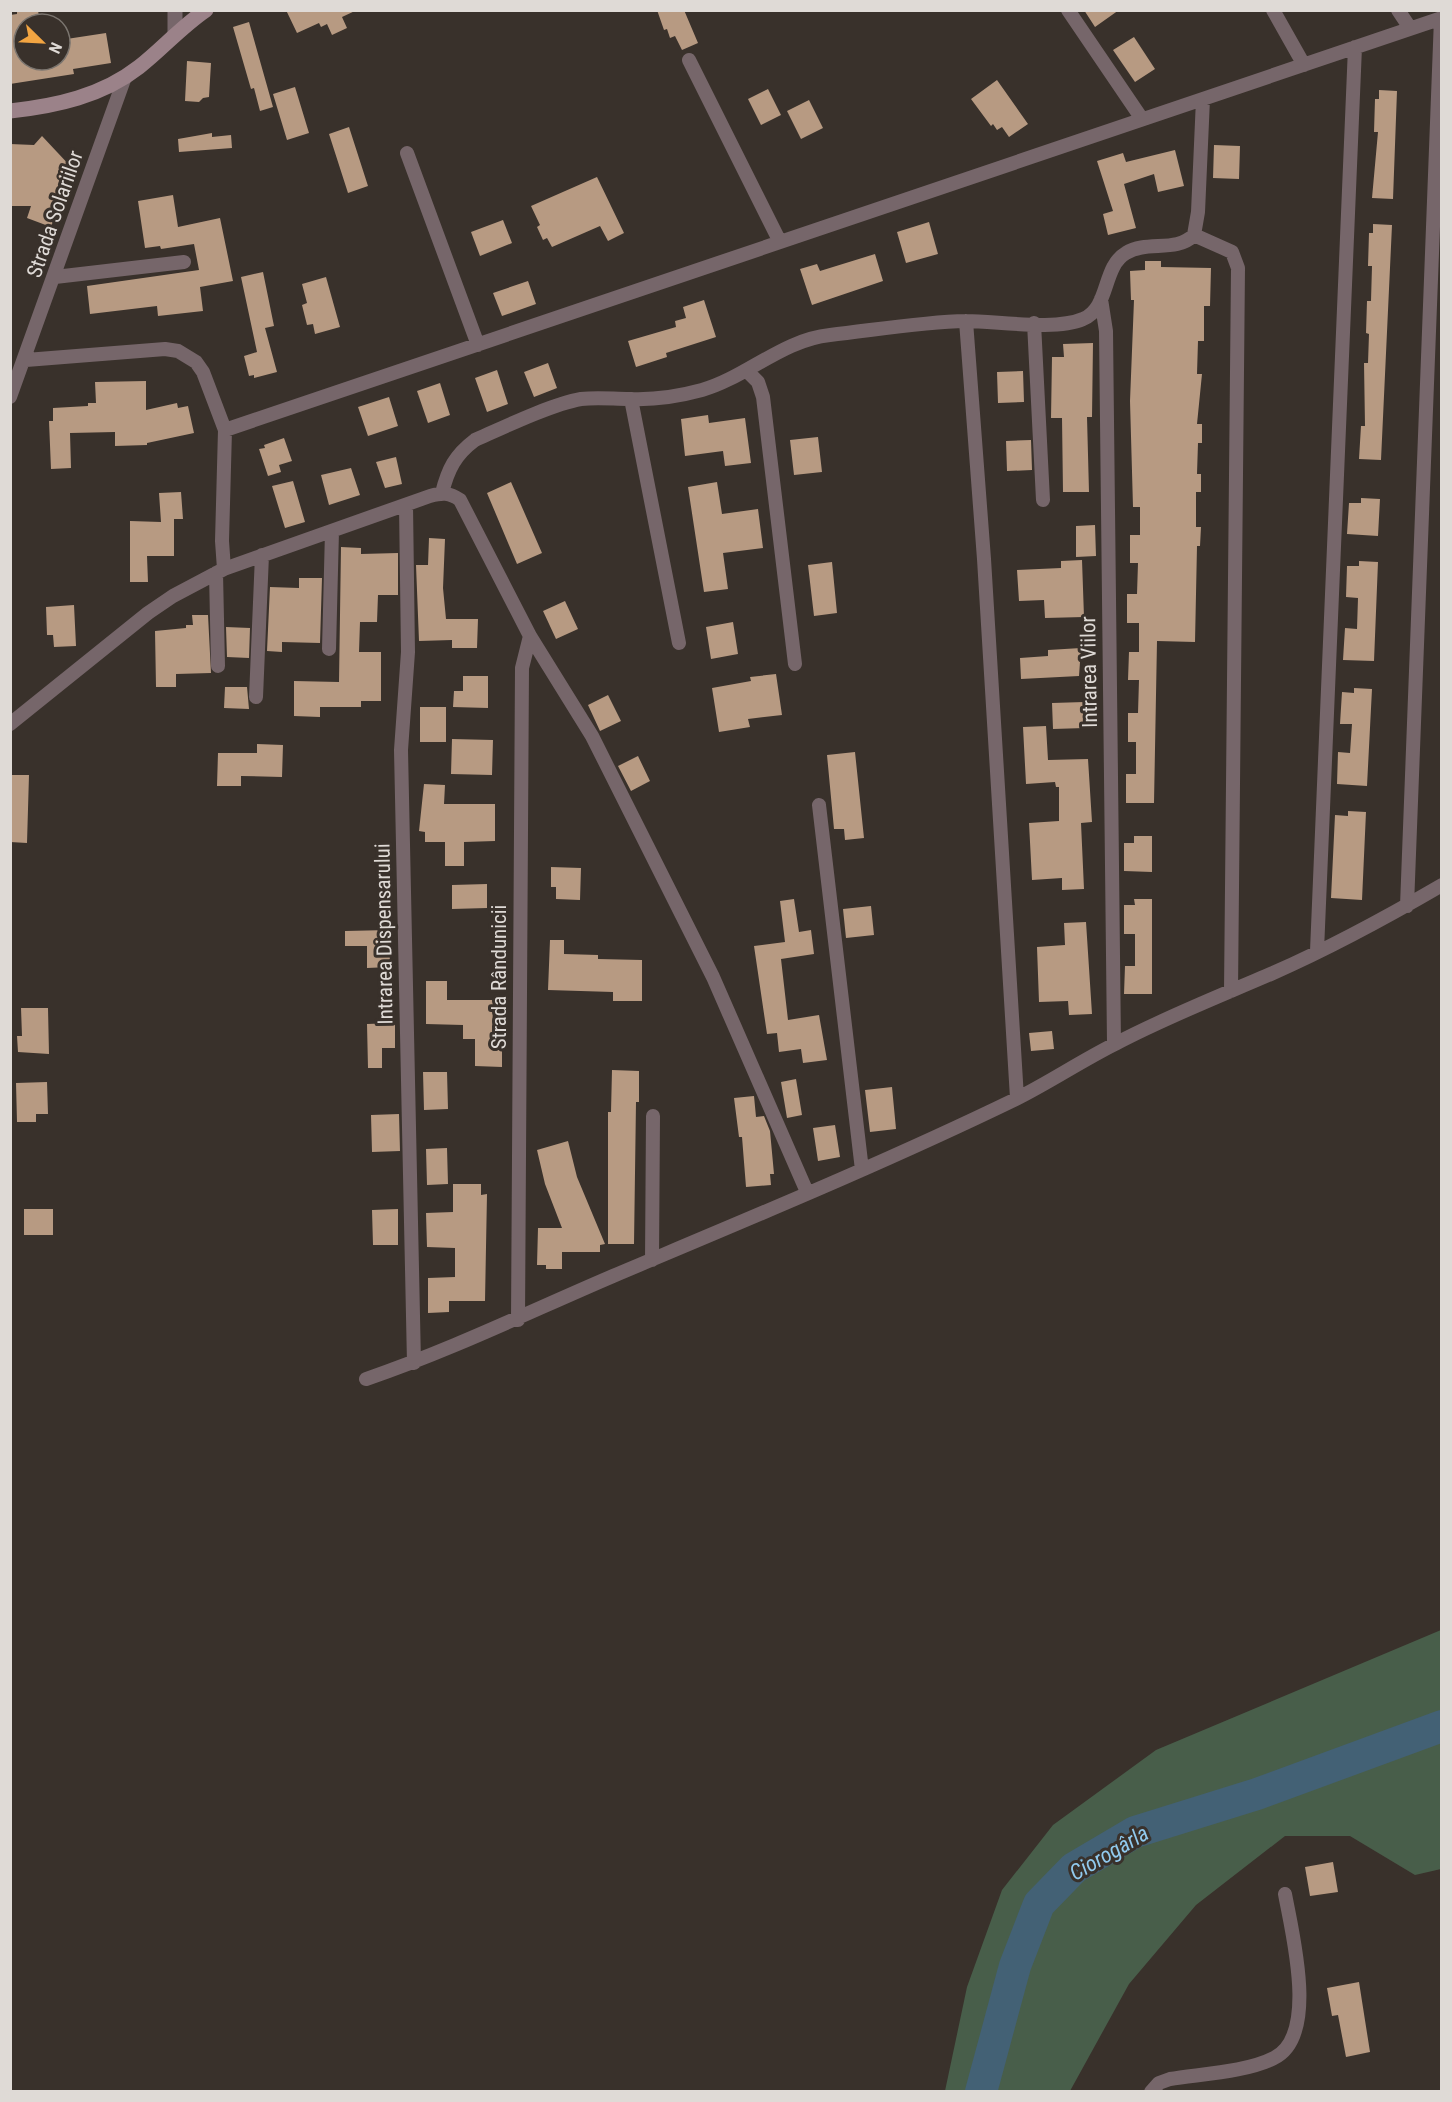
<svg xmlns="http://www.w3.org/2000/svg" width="1452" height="2102" viewBox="0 0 1452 2102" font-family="'Roboto Condensed',sans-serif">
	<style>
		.green { fill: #485e4a }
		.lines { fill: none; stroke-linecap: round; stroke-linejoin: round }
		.river { stroke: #436175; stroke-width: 32 }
		.building { fill: #b79a82 }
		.minor { stroke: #76666a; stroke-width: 14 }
		.tertiary { stroke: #76666a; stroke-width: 15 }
		.secondary { stroke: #9b8289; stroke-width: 15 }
		.labels { text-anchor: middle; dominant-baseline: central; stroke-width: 6; stroke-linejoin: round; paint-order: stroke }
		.street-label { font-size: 21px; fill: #dfdad6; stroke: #39312b }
		.water-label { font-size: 22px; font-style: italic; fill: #91caee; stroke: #39312b }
	</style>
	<rect width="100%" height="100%" fill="#39312b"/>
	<!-- green -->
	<path class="green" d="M1441 1630V1869L1415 1875 1350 1836H1285L1196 1905 1129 1984 1070 2091H945L967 1987 1002 1890 1053 1825 1156 1750Z"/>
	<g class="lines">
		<!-- river -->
		<path class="river" d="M981 2092 1015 1966 1039 1904 1074 1868 1135 1832 1257 1794 1442 1726"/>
	</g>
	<!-- building -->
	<path class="building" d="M17 10H38L40 24H24V60H60V40L106 33 111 63 73 69 74 74 10 84V15L17 14Z
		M286 10H357L342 17 347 28 332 35 327 24 321 27 319 23 297 33Z
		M657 10H684L698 43 682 50 675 36 670 38 667 29 664 30Z
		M1084 10H1119L1095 27Z
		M249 22 273 107 260 111 254 88 251 89 233 27Z
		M1134 37 1155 69 1135 82 1113 50Z
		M187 61 211 63 209 97 203 98 199 102 185 101Z
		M997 80 1028 124 1009 137 1002 127 997 130 993 124 991 126 971 99Z
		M295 87 309 133 287 140 273 94Z
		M768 89 781 115 761 125 748 99Z
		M1379 90 1397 91 1393 199 1372 198 1378 132H1374L1375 99H1379Z
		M809 100 823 128 801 139 787 111Z
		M349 127 368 186 348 193 329 134Z
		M212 133V137L231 135 232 148 179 152 178 139Z
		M42 136 72 168 51 227 27 218 31 206H10V144L34 145Z
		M1214 145 1240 146 1239 179 1213 178Z
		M1175 150 1184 186 1158 192 1154 174 1124 184 1136 228 1108 235 1103 214 1113 211 1097 161 1123 153 1126 162Z
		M597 177 624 233 608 241 600 226 552 247 547 238 543 240 537 227 540 225 531 206Z
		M173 195 178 227 220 218 233 281 200 287 203 311 158 316 157 306 90 314 87 286 199 270 194 244 161 249 160 246 145 248 138 201Z
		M503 220 512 243 480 256 471 232Z
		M929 222 938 254 906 263 897 232Z
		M1373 224 1392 225 1381 460 1359 459 1361 426H1365L1364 363H1368L1369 334 1366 333 1367 301H1371L1372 266H1368L1369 233H1373Z
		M875 254 883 281 812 305 800 269 817 264 820 271Z
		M1145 261H1161V267L1211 268 1210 306H1204V341H1198L1197 374H1202L1197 424H1202V443H1198L1197 474H1201V492H1196V527H1201L1200 546H1197L1195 642 1157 641 1154 803H1126V774H1136V742H1128V713H1138L1139 680H1128L1129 652H1139V623H1127V594H1137L1138 563H1130V535H1140V507H1133L1130 401 1134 300H1131L1130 271 1145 270Z
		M263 272 274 326 265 328 277 372 254 378V375L249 376 244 356 257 352 241 277Z
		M326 277 340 327 315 334 313 324 307 325 302 305 307 303 302 284Z
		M528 281 536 304 502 316 493 293Z
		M704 300 716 337 666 353 667 357 636 367 628 341 676 327 675 321 686 318 683 307Z
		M1093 343 1092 417H1087L1089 492H1063L1062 418H1051L1052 357H1064L1063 344Z
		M548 363 557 388 534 397 524 372Z
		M497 370 508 404 487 412 475 378Z
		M1023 371 1024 402 998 403 997 372Z
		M146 381V410L177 403 178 408 188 406 194 433 147 443V445L115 446V432L70 433 71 468 51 469 49 421H53V408L88 406V403H96L95 382Z
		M440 383 450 415 428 423 417 391Z
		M389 397 398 426 368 436 358 407Z
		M708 415 709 423 745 418 751 463 725 466 723 451 685 456 681 419Z
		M818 437 822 472 794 475 790 440Z
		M284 438 292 461 279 465 281 472 268 476 259 449 265 448 264 445Z
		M1031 440 1032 470 1007 471 1006 441Z
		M396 457 402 484 385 488 376 462Z
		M351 468 360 495 329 505 321 475Z
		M293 481 305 522 285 528 272 486Z
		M511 482 542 553 517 564 487 493Z
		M717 482 722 514 758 509 763 548 723 553 728 589 704 592 688 487Z
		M181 492 183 519H174V556H147L148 582H130V521L161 522 159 493Z
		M1361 498 1380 499 1378 536 1347 534 1349 503H1361Z
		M1095 525 1096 556 1076 557V526Z
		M429 538 445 539 443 588 446 619H478L477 648H452V640L419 641 416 565H428Z
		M341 547 361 548V554L398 553V595H378L377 622H360L359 652H381V701H361V707H320V717L294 716V681L339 682Z
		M1082 560 1084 617 1045 618 1044 600 1019 601 1017 570 1061 568V561Z
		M1359 561 1378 562 1374 661 1343 660 1345 628 1357 629 1358 598 1346 597 1347 566H1359Z
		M832 562 837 613 814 616 808 565Z
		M299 578H322L320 643 282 642V652L267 651 270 587 299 588Z
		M565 601 578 629 556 639 543 611Z
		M74 605 76 646 54 647 53 635H47L46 607Z
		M192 615H208L211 673 176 674V687H156L155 631 186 628V625H193Z
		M733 622 738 654 711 659 706 627Z
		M226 627 250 628 249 658 227 657Z
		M1081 648 1079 676 1021 679 1020 658 1048 656V650Z
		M776 674 782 715 748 719 750 727 719 732 712 688 751 681 750 677Z
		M463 676H488V708L453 707 454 691H463Z
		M225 687H247L249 709 224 708Z
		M1354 688 1372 689 1367 786 1337 784 1338 752 1350 753 1352 724H1340L1342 692 1354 693Z
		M608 695 621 721 600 731 588 705Z
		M1084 702 1085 728 1053 729 1052 703Z
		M420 707H446V742H420Z
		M1046 726 1048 760 1088 759 1092 822 1081 823 1084 889 1062 890V878L1032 880 1029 823 1059 821V787H1056L1055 782 1026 784 1023 727Z
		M452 739 493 740 492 775 451 774Z
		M257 744 283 745 282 777 241 776V786H217L218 753H257Z
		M855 752 864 838 845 840 844 829H834L827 755Z
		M638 756 650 781 631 791 618 766Z
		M10 775H29L27 843 10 842Z
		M424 784 445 785 444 804H495V841L464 842V866H445V842H425V832L419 831Z
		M1348 811 1366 812 1362 900 1331 898 1335 815 1348 816Z
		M1134 836H1152V872L1124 871V843H1134Z
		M551 867 581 868 580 900 556 899V887H551Z
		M487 884V908L452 909V885Z
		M794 899 799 932 811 930 814 954 781 959 788 1020 819 1015 827 1060 803 1063 801 1049 779 1052 777 1033 767 1034 754 946 785 942 780 901Z
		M1134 899H1152V994H1124L1125 966H1135V934H1124V905H1135Z
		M871 906 874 935 846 938 843 909Z
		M1086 922 1092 1014 1069 1015 1068 1001 1039 1002 1037 947 1065 945 1064 923Z
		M389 930 390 967 367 968V946H345V931Z
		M550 940H564V954L598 955V959L642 960V1001H613V992L548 990Z
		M426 981H447V1000H493L492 1045H502V1067L475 1066V1039H463V1025L426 1024Z
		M21 1008H48L49 1054 18 1052 17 1036H22Z
		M395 1023V1048H382V1068H368L367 1024Z
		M1052 1031 1054 1049 1031 1051 1029 1033Z
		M612 1070 639 1071V1102H636L634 1244H608V1112H611Z
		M423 1072H447L448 1109 424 1110Z
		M796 1079 802 1115 787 1118 781 1082Z
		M47 1082 48 1114H36V1122H17L16 1083Z
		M892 1087 896 1129 870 1132 865 1090Z
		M754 1096 756 1117 764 1116 770 1131 774 1174H770L771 1185 746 1187 742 1137H739L734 1098Z
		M399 1114 400 1151 372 1152 371 1115Z
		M835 1125 840 1157 818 1161 813 1128Z
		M568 1141 577 1177 605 1244 600 1245V1252H562V1269H546V1265H537L538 1228H562L545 1184 537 1150Z
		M447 1148 448 1184 427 1185 426 1149Z
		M453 1184H481V1195L487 1194 485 1301H449V1312L428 1313V1278L455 1277V1248L427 1247 426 1213 453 1212Z
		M24 1209H53V1235H24Z
		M398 1209V1245H373L372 1210Z
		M1333 1862 1338 1892 1310 1896 1305 1867Z
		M1359 1982 1370 2052 1346 2057 1338 2015 1332 2016 1327 1988Z"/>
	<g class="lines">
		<!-- minor -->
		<path class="minor" d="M1068 10 1142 119
			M1273 10 1304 65
			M1398 10 1410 28
			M689 60 780 242
			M407 153 478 345
			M1194 235 1232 252 1238 268 1231 991
			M55 277 184 262
			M1101 299 1106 331 1114 1044
			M966 321 984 559 1017 1098
			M1034 323 1043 500
			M26 360 165 349 178 351 196 362 203 372 225 430 222 541 224 569
			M747 371 758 382 763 397 795 664
			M10 397 125 77
			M631 399 679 643
			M225 430 1442 18
			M442 493C448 469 455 455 475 440 502 428 552 404 581 399 598 397 613 399 630 399 653 400 680 396 702 390 747 377 782 340 830 335 875 330 921 322 966 321 997 321 1056 331 1083 319 1110 308 1102 267 1126 253 1147 240 1176 253 1194 235L1198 212 1203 99
			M406 505 408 652 401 750 414 1363
			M216 573 218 666
			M329 649 332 531
			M256 697 262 555
			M10 724 148 613 173 596 224 569 430 496C442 493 449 492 460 500L530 636 592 736 713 977 807 1192
			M819 805 862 1170
			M1407 906 1441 18
			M1317 951 1355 47
			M652 1260 653 1116
			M518 1320 522 668 530 636
			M366 1379C451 1350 531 1311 613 1276 748 1219 884 1163 1016 1099 1050 1082 1081 1061 1115 1044 1166 1017 1220 996 1273 973 1330 948 1387 917 1442 885
			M1151 2092 1159 2083 1170 2079C1200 2074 1247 2072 1274 2058 1319 2036 1292 1933 1285 1894"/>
		<!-- tertiary -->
		<path class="tertiary" d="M175 10V33"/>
		<!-- secondary -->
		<path class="secondary" d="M10 111C56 106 102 96 139 67 162 49 181 27 206 10"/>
	</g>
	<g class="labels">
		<!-- street labels -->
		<g class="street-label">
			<text transform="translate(55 214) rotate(-71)">Strada Solariilor</text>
			<text transform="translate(1089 672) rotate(-91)">Intrarea Viilor</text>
			<text transform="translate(384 934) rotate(-91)">Intrarea Dispensarului</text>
			<text transform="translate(499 977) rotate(-90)">Strada Rândunicii</text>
		</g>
		<!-- water labels -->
		<g class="water-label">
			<text transform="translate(1109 1853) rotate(-30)">Ciorogârla</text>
		</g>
	</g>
	<!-- border -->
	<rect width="1452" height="2102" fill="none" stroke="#dfdad6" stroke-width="24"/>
	<!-- north arrow -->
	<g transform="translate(42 42) rotate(114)"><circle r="28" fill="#39312b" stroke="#7b756f" stroke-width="1.5"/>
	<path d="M0-4.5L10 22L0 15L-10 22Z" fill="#f2a542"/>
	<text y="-9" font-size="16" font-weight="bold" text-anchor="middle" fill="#dfdad6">N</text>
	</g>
</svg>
